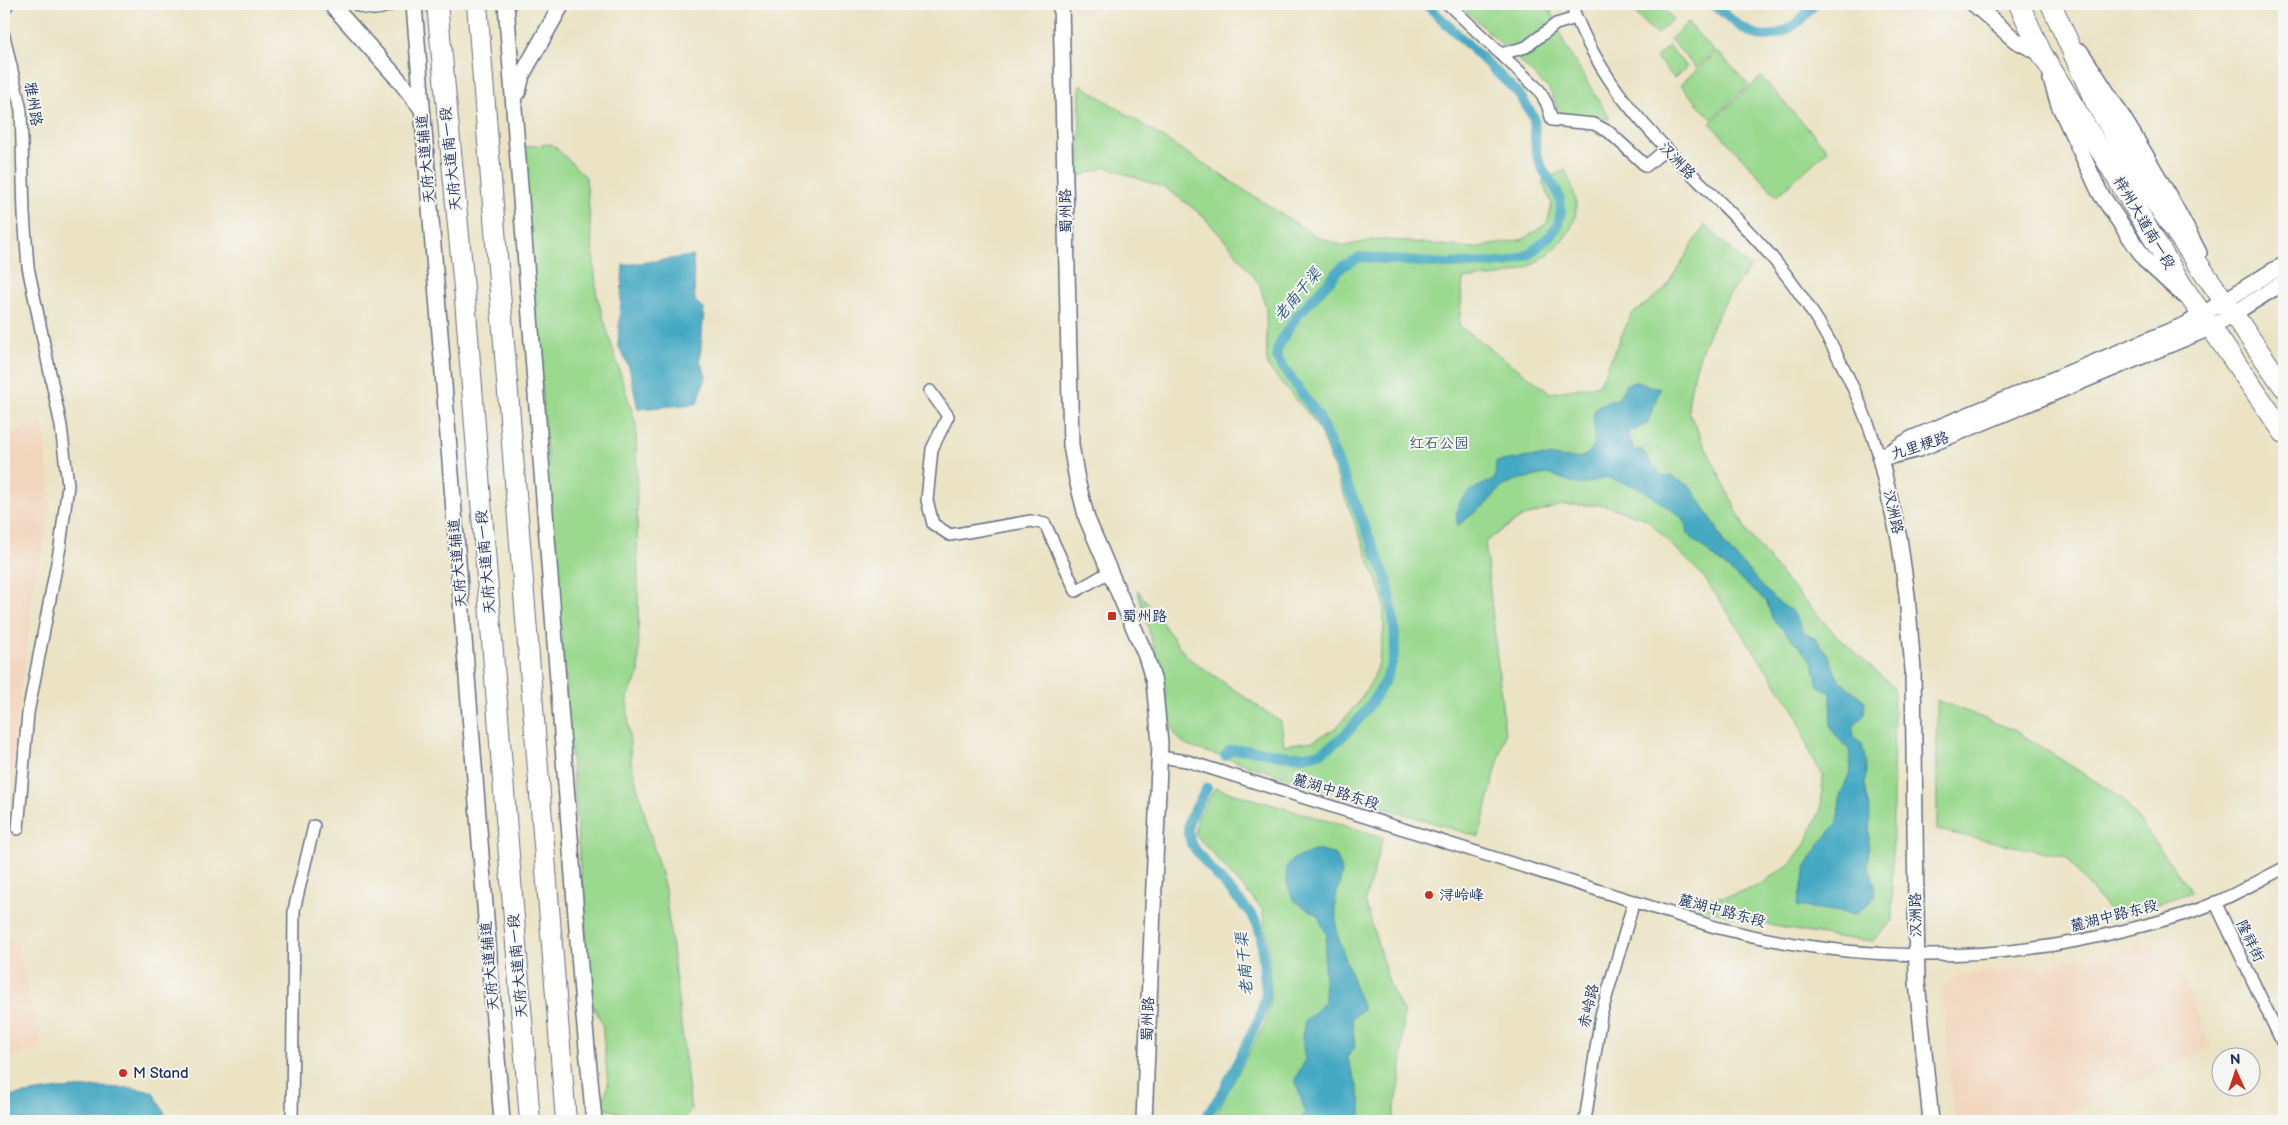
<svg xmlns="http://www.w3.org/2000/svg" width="2288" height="1125" viewBox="0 0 2288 1125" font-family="'Balsamiq Sans','LXGW WenKai TC',sans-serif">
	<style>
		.built { fill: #f2d5bd }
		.green { fill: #9ad98e; stroke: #5a8476 }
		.water { fill: #44a9c3; stroke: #306c90 }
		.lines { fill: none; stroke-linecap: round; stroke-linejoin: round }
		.canal { stroke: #44a9c3; stroke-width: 10 }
		.street-casing { stroke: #646e82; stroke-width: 14 }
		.secondary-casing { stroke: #646e82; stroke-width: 18 }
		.highway-casing { stroke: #646e82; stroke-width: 22 }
		.street { stroke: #fff; stroke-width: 11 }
		.secondary { stroke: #fff; stroke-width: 15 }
		.highway { stroke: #fff; stroke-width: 20 }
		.poi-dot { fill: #c8321e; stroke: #f6f6f2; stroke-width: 2 }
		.labels { text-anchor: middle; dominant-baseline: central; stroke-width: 4; stroke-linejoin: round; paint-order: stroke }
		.street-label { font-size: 15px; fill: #1b2f5e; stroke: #f6f6f2 }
		.park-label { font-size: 15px; fill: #3b5a6a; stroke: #f6f6f2 }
		.poi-label { font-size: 15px; fill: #1b2f5e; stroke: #f6f6f2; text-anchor: start }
		.water-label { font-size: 16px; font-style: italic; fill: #295a81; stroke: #f6f6f2 }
	</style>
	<rect width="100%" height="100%" fill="#f6f6f2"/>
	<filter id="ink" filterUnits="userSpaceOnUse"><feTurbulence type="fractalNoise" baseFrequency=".02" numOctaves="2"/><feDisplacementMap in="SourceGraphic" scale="10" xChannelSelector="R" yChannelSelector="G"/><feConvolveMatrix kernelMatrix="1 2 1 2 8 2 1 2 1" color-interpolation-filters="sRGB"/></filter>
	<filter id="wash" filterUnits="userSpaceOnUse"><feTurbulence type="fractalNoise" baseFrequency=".0096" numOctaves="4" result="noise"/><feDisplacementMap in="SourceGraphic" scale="20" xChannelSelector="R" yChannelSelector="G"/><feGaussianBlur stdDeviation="1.12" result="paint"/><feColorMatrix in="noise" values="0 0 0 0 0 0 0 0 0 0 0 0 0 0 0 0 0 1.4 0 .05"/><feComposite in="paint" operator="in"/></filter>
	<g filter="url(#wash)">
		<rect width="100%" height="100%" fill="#ebe3c4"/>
		<!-- built -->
		<path class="built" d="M43 423 51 503 33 597 11 773 4 771V433L9 434Z
			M4 936 17 942 27 993 40 1033 39 1051 10 1056 12 1097H4Z
			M2150 943 2176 958 2210 1046 2054 1121H1955L1941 992 1957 976 2042 967Z"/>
		<!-- green -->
		<path class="green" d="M1459 4H1548L1565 45 1610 119 1561 114 1549 89Z
			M1642 4H1659L1673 19 1656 35 1634 12Z
			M1688 23 1714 51 1696 68 1670 39Z
			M1669 46 1687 67 1674 78 1656 57Z
			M1717 51 1749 85 1712 119 1680 85Z
			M1761 77 1828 150 1777 196 1710 123Z
			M1080 84 1317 237 1345 246 1377 239 1474 248 1524 239 1547 223 1552 204 1542 181 1565 170C1570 182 1577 196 1576 210 1575 238 1541 263 1517 272 1501 278 1480 277 1463 279L1459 326 1551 393 1599 385 1631 315 1664 290 1705 225 1750 267C1742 279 1732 290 1725 302 1706 334 1690 375 1688 411L1746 530 1782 576 1835 634 1894 688 1892 921 1873 941C1806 936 1743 919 1679 902L1728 896 1758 886 1790 864 1806 843 1821 809 1823 775 1811 757 1796 713 1703 576 1646 519 1604 505H1561L1520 518 1485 542 1505 734 1479 837 1187 746 1176 736 1170 721 1163 680 1137 589 1187 657 1281 722 1284 745 1313 741 1336 728 1357 704 1373 679 1379 662 1384 627 1383 596 1319 430 1312 418 1267 366 1266 308 1260 285 1232 248 1201 214 1167 189 1106 167 1080 176Z
			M552 144 586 177 597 297 636 425 639 673 627 699 631 763 665 889 691 1110 683 1121H644L601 1107 608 1085 602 1023 591 1001 522 147Z
			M1937 700 2014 730 2122 798 2192 892 2115 918 2066 857 1937 830Z
			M1215 788 1383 837 1365 901 1390 986 1404 1014 1400 1083 1392 1121H1212L1265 1023 1271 996 1268 942 1262 909 1195 834 1197 819Z"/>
		<!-- water -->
		<path class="water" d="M693 256 695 301 704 309 700 360 706 376 697 404 638 409 629 367 618 345 623 265Z
			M1636 382 1660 389 1647 424 1627 433 1634 451 1641 449 1662 477 1670 476 1690 486 1716 526 1724 544 1775 600 1793 612 1804 633 1816 639 1829 656 1838 679 1865 701 1864 715 1853 727V737L1862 744 1866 763 1865 792 1870 811 1868 866 1874 882 1875 895 1868 905 1856 914 1797 906 1807 865 1822 841 1838 822 1840 796 1851 770 1849 749C1825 728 1831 722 1831 693L1818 686 1813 662 1772 618 1767 602 1687 534 1684 519 1642 489 1606 477 1581 485 1547 474 1516 480 1501 488 1486 504 1457 526C1453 496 1471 490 1495 479L1496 462C1513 459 1532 456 1550 456 1561 456 1573 461 1584 456 1606 445 1584 413 1600 405 1605 402 1612 401 1618 399L1626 384Z
			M1317 850 1336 855 1342 873 1335 901 1337 934 1363 1009 1352 1019 1355 1048 1347 1056C1353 1076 1365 1101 1360 1121H1300L1305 1112 1295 1079 1305 1061 1302 1038 1305 1021 1325 1001 1324 954 1327 935 1318 916 1295 901 1290 892 1286 878 1287 866 1293 859Z
			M97 1087 133 1088 153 1092 169 1121H4V1097L59 1089Z"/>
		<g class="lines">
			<!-- canal -->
			<path class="canal" d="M1713 4C1723 12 1733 22 1744 29 1772 47 1798 26 1814 4
				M1225 756 1229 751C1257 745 1284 761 1312 755 1342 749 1384 692 1392 663 1399 640 1391 603 1387 580L1319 417 1277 359V350L1282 339 1297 316 1343 266 1360 257 1444 264 1506 263 1528 255 1547 239 1557 227 1561 212 1560 200 1556 189 1543 170 1536 153 1534 118 1519 94 1426 4
				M1203 1121 1224 1090 1260 1016 1266 994 1261 937 1258 925 1251 914 1210 868 1191 844 1188 831 1189 820 1207 788"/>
		</g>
	</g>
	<g filter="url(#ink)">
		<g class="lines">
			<!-- street casing -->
			<g class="street-casing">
				<path id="street" d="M1448 4 1539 90 1547 104 1552 120 1594 124 1609 132 1646 166 1665 150
					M1571 4C1611 114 1690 165 1764 248 1817 308 1856 382 1880 458
					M4 36 21 110 24 214 28 267 61 426 68 485 60 547 28 713 18 829
					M1501 54 1526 47 1556 24 1576 18
					M930 391 948 416 932 449 927 500 933 524 950 535 1031 521 1045 524 1076 591 1109 572
					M1160 757 1187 761 1715 927C1851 963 1994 965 2130 929 2159 922 2190 914 2217 902 2240 892 2262 879 2284 868
					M2215 902 2284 1046
					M292 1121 294 910 314 826
					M1585 1121 1601 1015 1634 901"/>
			</g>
			<!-- secondary casing -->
			<g class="secondary-casing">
				<path id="secondary" d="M4 4H6
					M331 4 399 80 422 109
					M359 4C369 8 378 8 388 4
					M414 4 502 1121
					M506 4 583 1006 594 1121
					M1061 4 1071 445 1077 480 1087 519 1146 656 1154 682 1160 743 1144 1121
					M1974 4 2015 40 2042 54 2043 57
					M2080 51C2124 117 2164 183 2199 253
					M2051 79 2059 105 2100 193 2146 261 2183 295
					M518 92 522 75 562 4
					M1891 456 1919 449 2212 327 2284 282
					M1880 458 1899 538 1907 595 1913 670 1917 982 1931 1121
					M1880 458 1913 438 2187 324 2284 264"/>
			</g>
			<!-- highway casing -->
			<g class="highway-casing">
				<path id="highway" d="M437 4 465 299 530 1121
					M477 4 566 1121
					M2019 4 2042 54 2183 287 2284 433
					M2051 4 2095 101 2144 186 2284 387"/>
			</g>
			<!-- street -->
			<use href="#street" class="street"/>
			<!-- secondary -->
			<use href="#secondary" class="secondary"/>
			<!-- highway -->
			<use href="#highway" class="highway"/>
		</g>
	</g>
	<!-- markers -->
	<g class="poi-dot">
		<rect x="1107" y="611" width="10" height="10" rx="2.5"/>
		<circle cx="1429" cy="895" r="5"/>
		<circle cx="123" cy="1073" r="5"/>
	</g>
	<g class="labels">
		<!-- street labels -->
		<g class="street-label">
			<text transform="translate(33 104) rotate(81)">雅州路</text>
			<text transform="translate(426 159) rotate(-95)">天府大道辅道</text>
			<text transform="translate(451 159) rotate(-96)">天府大道南一段</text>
			<text transform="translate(1677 161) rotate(46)">汉洲路</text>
			<text transform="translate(1066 211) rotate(-91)">蜀州路</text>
			<text transform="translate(2144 223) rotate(59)">梓州大道南一段</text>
			<text transform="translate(1920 446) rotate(-18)">九里梗路</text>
			<text transform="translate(1893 512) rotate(77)">汉洲路</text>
			<text transform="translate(486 562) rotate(-95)">天府大道南一段</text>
			<text transform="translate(458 563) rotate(-95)">天府大道辅道</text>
			<text transform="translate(1336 792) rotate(17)">麓湖中路东段</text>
			<text transform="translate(1722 911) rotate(15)">麓湖中路东段</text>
			<text transform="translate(1916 915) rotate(-91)">汉洲路</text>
			<text transform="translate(2114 916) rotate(-14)">麓湖中路东段</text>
			<text transform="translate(2250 941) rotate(64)">隆祥街</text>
			<text transform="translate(490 966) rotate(-95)">天府大道辅道</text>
			<text transform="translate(518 966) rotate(-95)">天府大道南一段</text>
			<text transform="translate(1589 1006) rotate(-77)">赤岭路</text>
			<text transform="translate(1148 1019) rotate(-88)">蜀州路</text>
		</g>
		<!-- park labels -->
		<g class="park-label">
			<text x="1439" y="443">红石公园</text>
		</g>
		<!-- poi labels -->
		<g class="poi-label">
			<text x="1122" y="616">蜀州路</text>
			<text x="1439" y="895">浔岭峰</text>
			<text x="133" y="1073">M Stand</text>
		</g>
		<!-- water labels -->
		<g class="water-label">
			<text transform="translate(1298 295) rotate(-50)">老南干渠</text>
			<text transform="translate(1245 964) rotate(-95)">老南干渠</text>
		</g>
	</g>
	<!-- margin -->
	<rect width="2288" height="1125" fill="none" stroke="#f6f6f2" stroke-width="20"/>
	<!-- north arrow -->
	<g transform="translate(2236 1072) rotate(357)"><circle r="24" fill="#f6f6f2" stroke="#9ea6b7"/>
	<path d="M0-4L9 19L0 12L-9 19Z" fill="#c8321e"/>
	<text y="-8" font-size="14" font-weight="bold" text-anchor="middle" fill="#1b2f5e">N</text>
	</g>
</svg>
